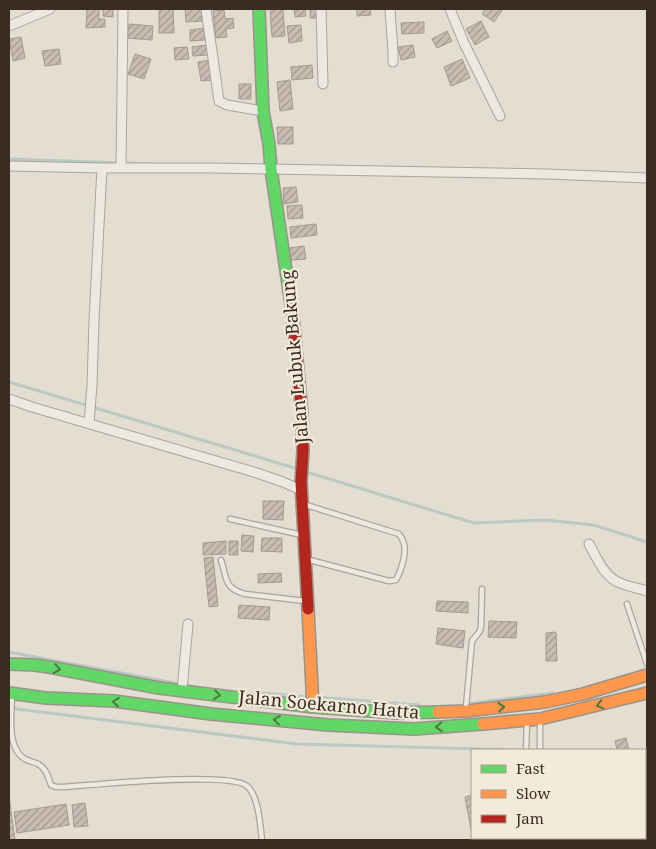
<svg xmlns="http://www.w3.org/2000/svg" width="656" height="849" viewBox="0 0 656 849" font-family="'Noto Serif',serif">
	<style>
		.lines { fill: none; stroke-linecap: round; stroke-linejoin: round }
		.stream { stroke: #bbcac0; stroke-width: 3 }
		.building { fill: url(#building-hatch); stroke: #a59a91 }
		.lane-casing { stroke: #aaa39a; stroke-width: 7 }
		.street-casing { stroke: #aaa39a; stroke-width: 11 }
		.fast-casing { stroke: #9a938a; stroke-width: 14 }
		.slow-casing { stroke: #9a938a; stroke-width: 14 }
		.jam-casing { stroke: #9a938a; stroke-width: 14 }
		.lane { stroke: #ede9e2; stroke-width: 4.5 }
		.street { stroke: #ede9e2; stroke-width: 9 }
		.fast { stroke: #63d668; stroke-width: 11 }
		.slow { stroke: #ff974d; stroke-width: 11 }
		.jam { stroke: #b3261e; stroke-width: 11 }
		.oneway { stroke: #4c7842 }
		.labels { text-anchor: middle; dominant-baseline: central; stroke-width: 4.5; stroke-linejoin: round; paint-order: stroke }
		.street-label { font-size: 18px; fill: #3a2c22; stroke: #f4ead9 }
	</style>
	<defs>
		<pattern id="building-hatch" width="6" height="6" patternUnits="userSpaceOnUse" patternTransform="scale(1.25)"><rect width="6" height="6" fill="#c8bcb3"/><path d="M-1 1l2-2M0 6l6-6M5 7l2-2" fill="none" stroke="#a39991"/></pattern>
	</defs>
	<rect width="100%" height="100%" fill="#e4ded2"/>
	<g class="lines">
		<!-- stream -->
		<path class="stream" d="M9 159 152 164
			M9 382 298 469
			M306 472 474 523 545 520 594 525 647 542
			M9 652 175 683
			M263 693 309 697
			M316 697 419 705
			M465 704 553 693
			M9 708 297 744 519 750
			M645 761H647"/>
	</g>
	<!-- building -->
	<path class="building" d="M87 9H99V19H105V27L86 28Z
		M103 9H113V17L103 16Z
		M159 9H173L174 33H159Z
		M185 9H202V21L186 22Z
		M270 9H283L285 36 272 37Z
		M294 9H305L306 16 295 17Z
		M310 9H318V18H310Z
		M357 9H370L371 15 357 16Z
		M486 9H503L494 22 482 14Z
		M224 10 225 19 233 18 234 28 226 29 227 37 216 38 213 11Z
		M481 21 489 37 475 45 466 29Z
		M424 22V33L402 34 401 23Z
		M129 24 153 26 152 40 127 38Z
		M301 25 302 41 289 43 287 26Z
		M204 28 205 40 190 41V30Z
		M447 31 452 41 437 48 432 39Z
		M21 37 25 58 13 61 9 39Z
		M207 45 208 55 193 56 192 47Z
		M413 45 415 57 401 60 398 47Z
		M187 47 189 59 175 60 174 48Z
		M59 49 61 64 45 66 42 51Z
		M135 54 151 59 144 79 128 74Z
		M462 59 470 78 451 86 444 67Z
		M210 60 213 80 201 81 198 62Z
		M312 65 313 78 292 80 291 67Z
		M290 80 293 109 280 111 277 82Z
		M239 84H251V99H239Z
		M277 127H293V144H278Z
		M296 187 298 202 284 204 283 188Z
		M302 205 303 218 288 219 287 206Z
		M316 224 317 235 291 238 290 227Z
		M304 246 306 259 291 260 289 248Z
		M263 501H284L283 520 263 519Z
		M242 535 254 536 253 552 241 551Z
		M262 538H282V552L261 551Z
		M226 541V554L203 555V543Z
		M229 541H238V555H229Z
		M213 557 218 606 209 607 204 558Z
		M281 573 282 582 258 583V574Z
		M437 601 468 602V613L436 611Z
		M239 605 270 607 269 620 238 618Z
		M489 621 517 622 516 638 488 637Z
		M438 628 465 631 463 648 436 644Z
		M556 632 557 661H546V633Z
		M626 738 629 750H617L615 741Z
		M472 795V838H500V840H473L465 797Z
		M9 796 15 840H9Z
		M85 803 88 826 74 827 72 805Z
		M66 804 69 825 17 833 14 812Z"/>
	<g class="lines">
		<!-- lane casing -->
		<g class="lane-casing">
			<path id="lane" d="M303 504 399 534C400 536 402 538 403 541 408 551 401 571 396 580L389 581 306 559
				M230 519 302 535
				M221 560C227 579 224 588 245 594L305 601
				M627 604 647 664
				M12 697C11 715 7 749 25 759 29 761 33 762 36 763 46 767 48 777 51 785L56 787H64C93 785 229 771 247 786 259 796 260 825 262 840
				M466 707 472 641 480 631 481 626 482 589
				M540 723V750
				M526 750 527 722
				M568 838 570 840"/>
		</g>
		<!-- street casing -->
		<g class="street-casing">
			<path id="street" d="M206 9 219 101 227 105 263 111
				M321 9 323 84
				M390 9 393 52V62
				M450 9 464 43 500 116
				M9 26 50 9
				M9 166 102 168H211L547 174 647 178
				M121 168 123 9
				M9 399 32 407 257 473 283 482 301 490
				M89 424 92 385 94 321 102 168
				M589 544C597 558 604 577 620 583 629 587 639 588 647 591
				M182 690 188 624"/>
		</g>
		<!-- fast casing -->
		<g class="fast-casing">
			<path id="fast" d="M259 9 263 111 269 144 271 169 293 318
				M9 664 35 665 49 667 159 688 313 707 398 713 438 712
				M9 693 46 698 114 701 211 714 328 725 414 729 483 724"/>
		</g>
		<!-- slow casing -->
		<g class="slow-casing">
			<path id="slow" d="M308 609 313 707
				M438 712 466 711 545 702 583 694 647 675
				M483 724 540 719 647 693"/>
		</g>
		<!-- jam casing -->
		<g class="jam-casing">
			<path id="jam" d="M293 318 302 414 303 451 301 482 308 609"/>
		</g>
		<!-- lane -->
		<use href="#lane" class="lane"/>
		<!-- street -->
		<use href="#street" class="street"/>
		<!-- fast -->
		<use href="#fast" class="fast"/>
		<!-- slow -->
		<use href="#slow" class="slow"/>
		<!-- jam -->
		<use href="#jam" class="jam"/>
	</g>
	<!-- one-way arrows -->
	<defs><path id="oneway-chevron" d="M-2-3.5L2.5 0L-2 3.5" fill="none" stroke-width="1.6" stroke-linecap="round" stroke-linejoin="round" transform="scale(1.25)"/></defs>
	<g class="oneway">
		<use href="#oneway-chevron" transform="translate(57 669) rotate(11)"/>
		<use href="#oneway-chevron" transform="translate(217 695) rotate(7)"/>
		<use href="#oneway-chevron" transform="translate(116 702) rotate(-175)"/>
		<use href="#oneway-chevron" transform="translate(600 705) rotate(167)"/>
		<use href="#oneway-chevron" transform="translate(501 707) rotate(-6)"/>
		<use href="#oneway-chevron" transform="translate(277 720) rotate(-174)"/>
		<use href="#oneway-chevron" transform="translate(439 727) rotate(176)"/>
	</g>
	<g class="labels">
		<!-- street labels -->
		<g class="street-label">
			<text transform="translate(294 357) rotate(-95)">Jalan Lubuk Bakung</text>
			<text transform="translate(329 704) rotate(5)">Jalan Soekarno Hatta</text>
		</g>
	</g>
	<!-- border -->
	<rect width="656" height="849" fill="none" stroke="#3a2c22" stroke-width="20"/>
	<!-- legend -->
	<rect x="471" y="749" width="175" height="90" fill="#f4ead9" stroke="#aa9e90"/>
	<rect x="481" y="765" width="25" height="8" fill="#63d668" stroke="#aa9e90"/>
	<text x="516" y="774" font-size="15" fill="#3a2c22">Fast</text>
	<rect x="481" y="790" width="25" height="8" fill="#ff974d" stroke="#aa9e90"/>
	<text x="516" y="799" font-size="15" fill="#3a2c22">Slow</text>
	<rect x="481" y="815" width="25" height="8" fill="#b3261e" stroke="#aa9e90"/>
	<text x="516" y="824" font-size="15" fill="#3a2c22">Jam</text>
</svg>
